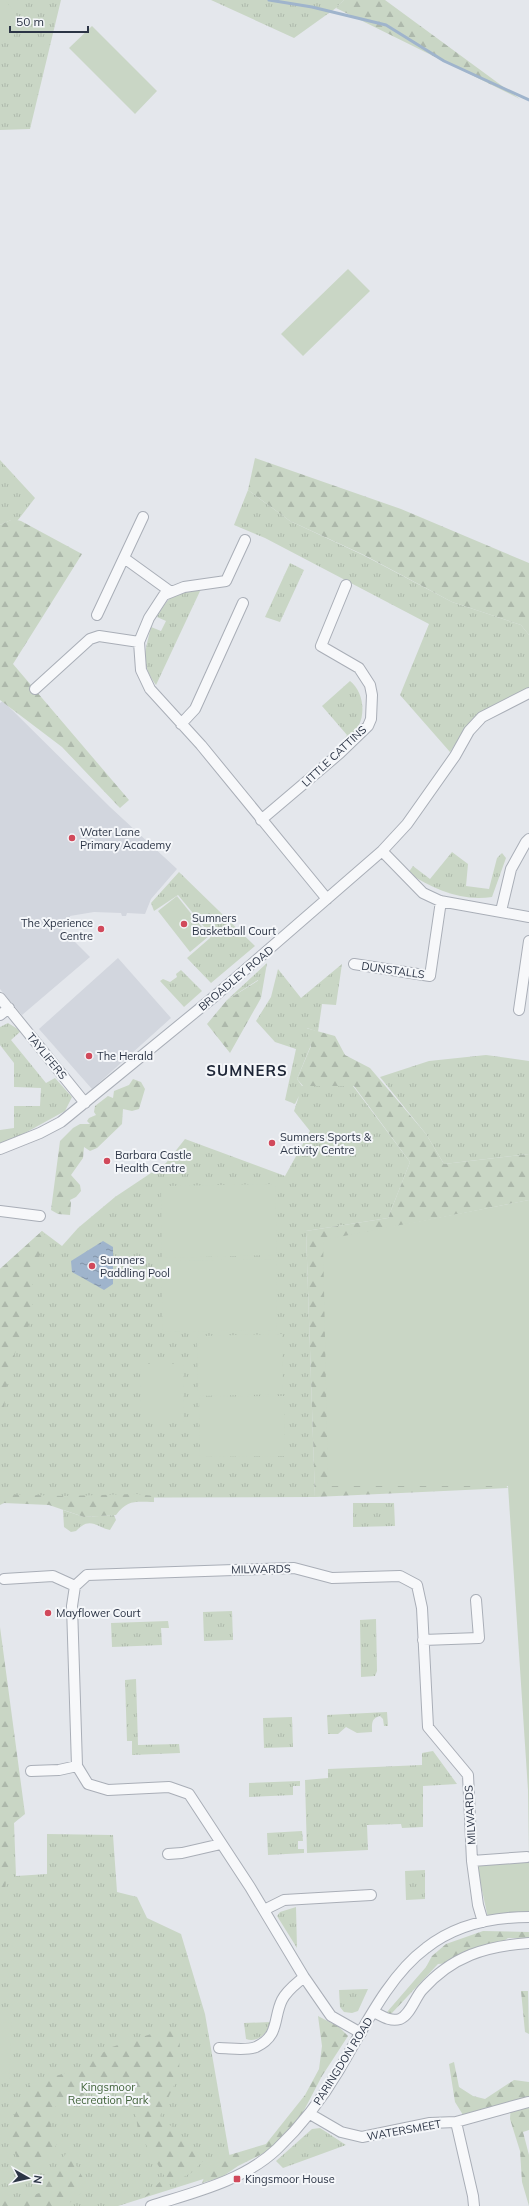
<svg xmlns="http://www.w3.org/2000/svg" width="529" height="2206" viewBox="0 0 529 2206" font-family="Mulish,sans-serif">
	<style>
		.built { fill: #d2d6de }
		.grass { fill: url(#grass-tufts) }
		.forest { fill: url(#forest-firs) }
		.garden { fill: #c9d6c5 }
		.water { fill: url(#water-ripples) }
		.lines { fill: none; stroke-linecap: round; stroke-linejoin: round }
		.stream { stroke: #9fb4cc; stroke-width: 3 }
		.street-casing { stroke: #a9aeb7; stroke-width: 12 }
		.street { stroke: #f7f8fa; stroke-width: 10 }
		.poi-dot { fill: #d1495b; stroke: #f4f6f9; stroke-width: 1.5 }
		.labels { text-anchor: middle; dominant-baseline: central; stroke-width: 4; stroke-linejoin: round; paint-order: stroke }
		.street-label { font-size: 11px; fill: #2b3445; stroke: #f4f6f9 }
		.poi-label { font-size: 11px; fill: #2b3445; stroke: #f4f6f9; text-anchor: start }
		.park-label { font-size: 11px; fill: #3f6138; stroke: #f4f6f9 }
		.district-label { font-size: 15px; font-weight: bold; letter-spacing: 1px; fill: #1d2536; stroke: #f4f6f9 }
	</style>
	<defs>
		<pattern id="grass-tufts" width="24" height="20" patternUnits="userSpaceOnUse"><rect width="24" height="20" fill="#c9d6c5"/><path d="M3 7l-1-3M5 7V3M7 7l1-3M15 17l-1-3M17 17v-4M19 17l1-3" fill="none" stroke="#adb8ab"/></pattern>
		<pattern id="forest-firs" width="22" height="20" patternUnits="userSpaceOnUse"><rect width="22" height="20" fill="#c9d6c5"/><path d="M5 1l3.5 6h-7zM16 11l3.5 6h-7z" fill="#adb8ab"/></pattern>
		<pattern id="water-ripples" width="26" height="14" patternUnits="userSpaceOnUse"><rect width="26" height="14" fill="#9fb4cc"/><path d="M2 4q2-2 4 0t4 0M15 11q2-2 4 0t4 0" fill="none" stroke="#8293a7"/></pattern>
	</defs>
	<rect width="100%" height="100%" fill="#e4e7ec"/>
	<!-- built -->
	<path class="built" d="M3 701 110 807 177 869 151 899 145 914 127 913 126 916H122L121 913 94 912 70 916V925L65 926 61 931 71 938 90 957 22 1015 0 989V703Z
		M118 958 171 1018 92 1089 39 1029Z"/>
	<!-- grass -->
	<path class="grass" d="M0 0H61L30 129 0 130Z
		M211 0H344L336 8 294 38Z
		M0 460 35 498 18 520H11L0 525Z
		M248 490 290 521 363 555 452 602 521 625 529 635V689L480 714 470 722 450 752 400 695 429 624 265 538 234 525Z
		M290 563 304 570 280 622 265 617Z
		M201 589 156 685C140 663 145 652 151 627L161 631 166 621 157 617C172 592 172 594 201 589Z
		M350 681C362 690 366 711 359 725 356 730 351 735 347 740L345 738 347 735 322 706Z
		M452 852 468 864 466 886 489 889 497 858 502 853 506 858 492 897C462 902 434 889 408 873L413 866 430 879Z
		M179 872 255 946 211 983 187 958 210 938 211 935 178 895 154 911 151 903Z
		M267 963 261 998 258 980 227 1000Z
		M342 964 336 1005 322 1004 318 1032 307 1028 311 1045 297 1079 302 1086H353L410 1162 388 1218 306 1231 315 1497 0 1498V1269L42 1231 62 1246 78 1228 115 1197 166 1163 185 1139 285 1176 310 1131 294 1111 299 1096 295 1104 285 1100 296 1049 275 1042 256 1021 271 997 278 969 301 998Z
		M181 970 202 991 184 1007 160 981 163 979 170 982 177 977 176 974Z
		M8 1023 21 1031 11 1040 46 1083 55 1078 72 1097 65 1111 14 1139 0 1144V1130L14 1128V1106H40L41 1088 14 1087V1063L0 1045V1027Z
		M486 1055 529 1061V1154L444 1164 426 1134 380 1077 429 1061Z
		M353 1503H394L395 1526 353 1527Z
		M63 1510 84 1517 114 1515 116 1520 110 1530C96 1527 90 1516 76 1531L71 1532 64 1527Z
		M232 1611 233 1640 204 1641 203 1612Z
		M376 1619 377 1671 375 1676 361 1677 360 1620Z
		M168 1621 169 1628H161L162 1645 112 1647 111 1623Z
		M136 1679 138 1745 179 1744 180 1753 132 1755V1741H127L125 1680Z
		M387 1712 388 1726H384L383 1719 380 1716C371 1718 372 1724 372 1732L357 1733 346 1727 338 1734H328L327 1715Z
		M292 1717 293 1747 264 1748 263 1718Z
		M433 1751 457 1784 423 1786V1827L402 1828 401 1824 367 1825 368 1850 307 1853 305 1780 328 1778V1769L422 1765V1753Z
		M300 1781V1786H293V1795L249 1797V1783Z
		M14 1823 16 1876 47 1874V1834L113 1835 117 1892 137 1897 147 1918 181 1934 205 2014 232 2170 118 2206H0V1853Z
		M302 1831 303 1841H298V1849H304V1853L268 1855 267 1833Z
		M425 1870V1899L406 1900 405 1871Z
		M296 1907 297 1948 277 1916 280 1912Z
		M368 1989 358 2011 352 2013 344 2012 340 2007 339 1990Z
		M271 2022C268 2033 258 2043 246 2039L244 2023Z
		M320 2128 346 2145 283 2168 276 2161 312 2129Z"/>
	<!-- forest -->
	<path class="forest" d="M344 0H385L520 99 336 8Z
		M255 458 401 509 529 563V635L521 625 452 602 364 555 290 521 248 490Z
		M13 519 21 521 82 554 13 664 129 800 120 808 62 747 0 700V525Z
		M259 980 261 998 230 1053 207 1024 227 1000Z
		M306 1028 335 1036 345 1055 370 1068 426 1134 444 1164 529 1154V1200L323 1241 508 1488 315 1497 306 1231 388 1218 410 1162 354 1086H303L297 1079 311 1046Z
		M133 1079 141 1082 145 1089 139 1109 132 1111 123 1109 122 1124 97 1148 90 1151 84 1147 83 1158 71 1175 80 1185 81 1191 76 1197 70 1200 71 1203 70 1215 58 1214 51 1210 60 1141 73 1128 80 1124H90L87 1121 89 1118 96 1115 94 1112 95 1106 108 1096 113 1098 114 1091 129 1085Z
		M42 1231 47 1239 32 1273V1319L16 1350 8 1376 3 1415 0 1421V1269Z
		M0 1494 64 1496 137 1494 154 1496V1502C136 1502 128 1499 116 1515L84 1517 49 1505 4 1503 0 1505Z
		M0 1627 25 1814 14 1823C15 1847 7 1870 4 1894L0 1898Z
		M483 1931 529 1932V1938H508L498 1945 449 1963 438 1964 391 2014 387 2012 426 1967 432 1956 446 1944Z
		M521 1991H528L529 2034 525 2032Z
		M318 2016 339 2027 348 2036 322 2076 300 2118 268 2151 238 2166 222 2177 202 2183 209 2164 226 2156 266 2144 305 2095 319 2069 322 2046Z
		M169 2028 180 2037 179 2074 160 2116 181 2135 195 2154 203 2161 191 2173 143 2198 165 2177 138 2131 135 2108 118 2091 91 2092 50 2109 52 2140 58 2142 41 2171 21 2169 7 2131 32 2079 59 2075 84 2067 109 2048Z
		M454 2062 459 2087 473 2096 485 2099 514 2080 529 2082V2130L523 2132 529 2155V2206L522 2182 520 2151 510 2119 511 2103 463 2115 455 2102 449 2064Z
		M68 2151 83 2178 80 2194 66 2206H0V2195L22 2200 44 2191 42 2180 53 2171Z"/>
	<!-- garden -->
	<path class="garden" d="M0 0H5L25 27 0 44Z
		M92 26 157 91 135 114 69 48Z
		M348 269 370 291 303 356 281 334Z
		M177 896 209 936 190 952 158 911Z
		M275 1184 277 1255 162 1258 161 1186Z
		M529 1200V1915L488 1918 475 1858 529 1855 528 1790 508 1486H328L323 1240Z
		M276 1259 277 1330 163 1332 161 1261Z
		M282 1334 283 1394 198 1396 197 1336Z
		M140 1364H183L184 1423H141Z
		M284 1396 285 1456 200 1457 199 1397Z
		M0 2022 12 2023 9 2080H0Z"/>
	<!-- water -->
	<path class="water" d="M103 1241 113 1247V1284L104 1290 72 1272 71 1261Z"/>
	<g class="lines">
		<!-- stream -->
		<path class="stream" d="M269 0 312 7 386 25 444 61 529 100"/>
		<!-- street casing -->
		<g class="street-casing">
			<path id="street" d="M245 540 226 581 184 587 164 595 149 618 139 642 141 670 150 689 201 745 327 899
				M124 558 171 592
				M97 615 143 517
				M35 689 90 639 99 636 139 642
				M181 724 195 709 243 603
				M261 820 340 753 368 726 371 719 372 695 370 685 359 668 321 646 346 585
				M382 851 423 893 440 901 529 917
				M501 911 511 869 526 842 529 839
				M354 964 430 976 441 901
				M0 998 85 1103
				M519 1010 529 941
				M0 1015 9 1008
				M0 1149 40 1133 61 1122 215 996 382 851 407 824 455 756 469 731 482 717 529 693
				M0 1211 40 1216
				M4 1579 53 1576 75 1586
				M423 1640 479 1638 476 1600
				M31 1771 59 1770 77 1766
				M168 1854 182 1853 221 1844
				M472 1861 527 1857
				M264 1910 284 1900 371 1895
				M374 2012C382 2016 390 2022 400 2019 410 2015 415 1998 422 1990 452 1956 486 1946 529 1943
				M361 2033 331 2016 304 1977 250 1887 189 1794 169 1787 108 1790 88 1784 77 1766 72 1606 75 1586 87 1575 294 1568 332 1578 400 1576 417 1585 422 1608 428 1727 468 1775 472 1861 478 1905 483 1922
				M219 2048C230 2048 246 2051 256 2047 280 2036 273 2018 282 2000 287 1990 296 1984 304 1977
				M310 2114 341 2132 362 2137 430 2123 456 2122 528 2102
				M456 2122 473 2196 474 2206
				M151 2206C195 2192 243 2181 277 2149 301 2126 322 2099 339 2070 363 2030 388 1976 426 1948 455 1925 493 1917 529 1917"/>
		</g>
		<!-- street -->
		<use href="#street" class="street"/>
	</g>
	<!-- markers -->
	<g class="poi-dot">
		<circle cx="72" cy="838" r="4"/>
		<circle cx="184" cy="924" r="4"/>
		<circle cx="101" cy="929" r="4"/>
		<circle cx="89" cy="1056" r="4"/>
		<circle cx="272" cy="1143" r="4"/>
		<circle cx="107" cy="1161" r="4"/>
		<circle cx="92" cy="1266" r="4"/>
		<circle cx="48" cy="1613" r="4"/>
		<rect x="233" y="2175" width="8" height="8" rx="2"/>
	</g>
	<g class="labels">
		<!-- street labels -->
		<g class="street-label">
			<text transform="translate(334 756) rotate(-43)">LITTLE CATTINS</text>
			<text transform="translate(393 970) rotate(8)">DUNSTALLS</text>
			<text transform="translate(236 978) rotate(-40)">BROADLEY ROAD</text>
			<text transform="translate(47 1056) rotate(51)">TAYLIFERS</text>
			<text transform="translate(261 1569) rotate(-1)">MILWARDS</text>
			<text transform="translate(470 1815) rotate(-93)">MILWARDS</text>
			<text transform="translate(343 2061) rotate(-58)">PARINGDON ROAD</text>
			<text transform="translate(404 2130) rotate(-10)">WATERSMEET</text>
		</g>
		<!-- poi labels -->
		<g class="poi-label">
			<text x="80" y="832">Water Lane<tspan x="80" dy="13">Primary Academy</tspan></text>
			<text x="192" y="918">Sumners<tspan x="192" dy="13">Basketball Court</tspan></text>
			<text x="93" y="923" text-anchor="end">The Xperience<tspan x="93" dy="13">Centre</tspan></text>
			<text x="97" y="1056">The Herald</text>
			<text x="280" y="1137">Sumners Sports &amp;<tspan x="280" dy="13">Activity Centre</tspan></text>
			<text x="115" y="1155">Barbara Castle<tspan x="115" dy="13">Health Centre</tspan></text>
			<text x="100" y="1260">Sumners<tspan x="100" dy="13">Paddling Pool</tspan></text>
			<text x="56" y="1613">Mayflower Court</text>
			<text x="245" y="2179">Kingsmoor House</text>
		</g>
		<!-- park labels -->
		<g class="park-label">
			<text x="108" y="2087">Kingsmoor<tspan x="108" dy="13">Recreation Park</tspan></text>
		</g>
		<!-- district labels -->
		<g class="district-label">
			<text x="247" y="1070">SUMNERS</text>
		</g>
	</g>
	<!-- north arrow -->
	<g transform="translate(28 2178) rotate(98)" stroke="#f4f6f9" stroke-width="3" paint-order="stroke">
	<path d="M0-3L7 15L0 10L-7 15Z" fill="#2b3445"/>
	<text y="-6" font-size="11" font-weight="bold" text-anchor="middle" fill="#2b3445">N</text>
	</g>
	<!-- scale -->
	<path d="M10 26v6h78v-6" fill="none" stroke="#2b3445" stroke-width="2"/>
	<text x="16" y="26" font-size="12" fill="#2b3445" stroke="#f4f6f9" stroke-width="3" paint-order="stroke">50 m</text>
</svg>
